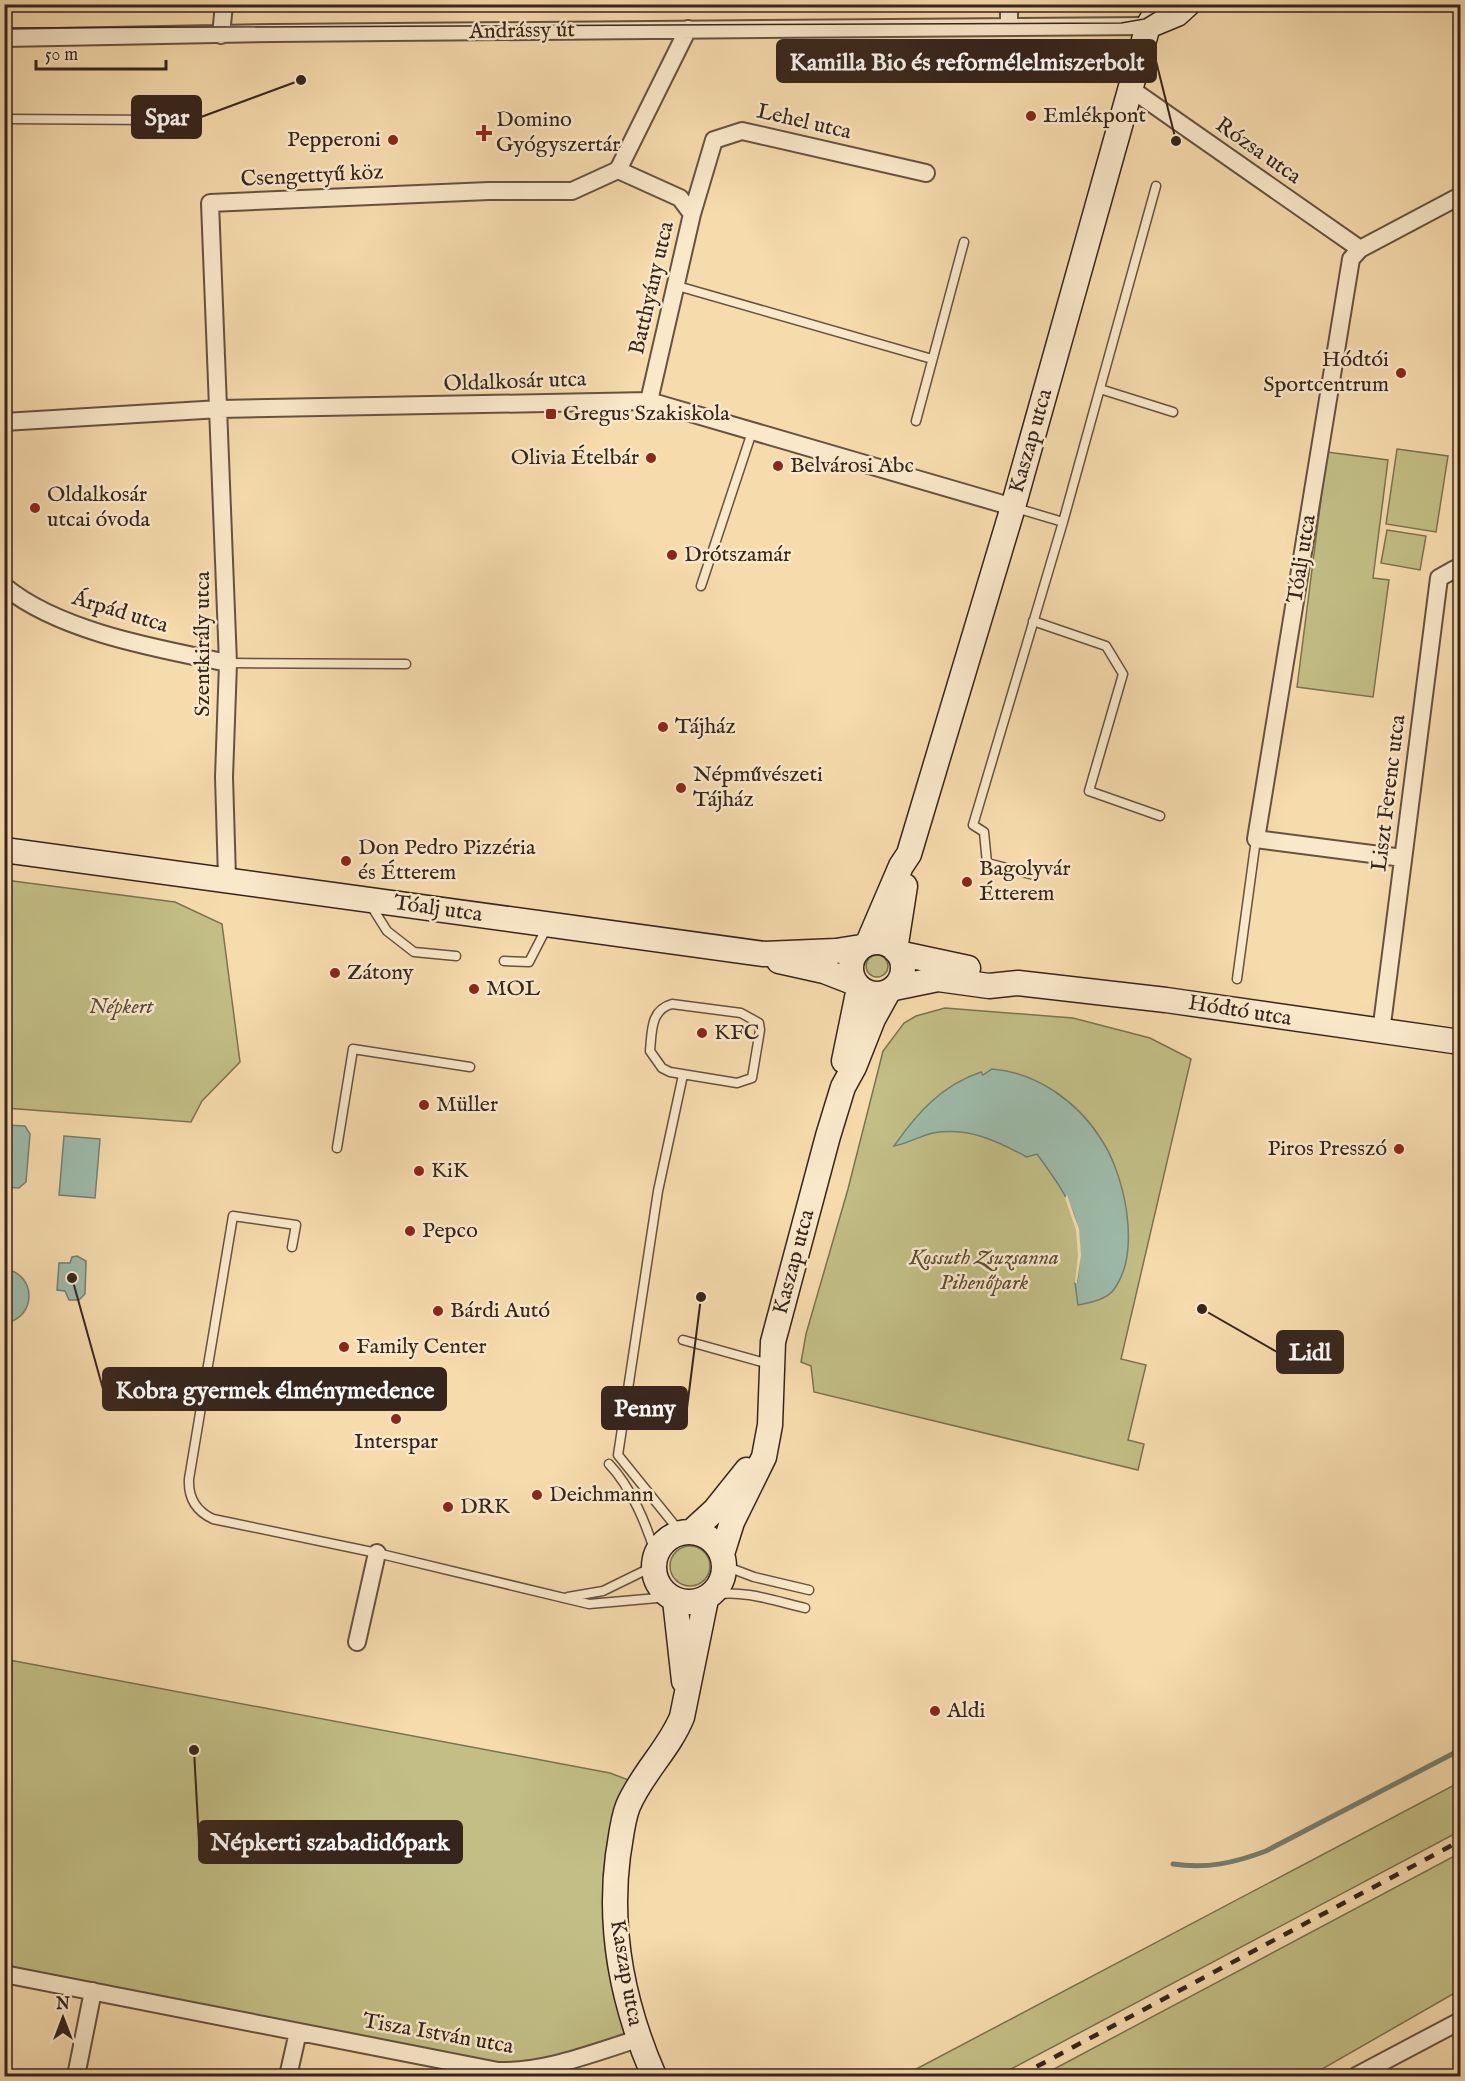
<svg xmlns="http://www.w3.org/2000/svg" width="1465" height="2081" viewBox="0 0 1465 2081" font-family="'IM FELL English',serif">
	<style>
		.green { fill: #c2be85; stroke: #7c7251; stroke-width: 1.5 }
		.water { fill: #9dbbaa; stroke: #747f72; stroke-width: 1.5 }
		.pier { fill: #f6dbad }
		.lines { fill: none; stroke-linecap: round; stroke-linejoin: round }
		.stream { stroke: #747f72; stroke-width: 5 }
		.lane-casing { stroke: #665241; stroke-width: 11 }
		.street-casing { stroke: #665241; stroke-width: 20 }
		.secondary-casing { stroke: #36251d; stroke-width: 27 }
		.lane { stroke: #f9e8ca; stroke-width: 8 }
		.street { stroke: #f9e8ca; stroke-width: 16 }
		.secondary { stroke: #f9e8ca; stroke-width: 24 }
		.tram { stroke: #36251d; stroke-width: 1.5 }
		.rail { stroke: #36251d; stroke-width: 4.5; stroke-dasharray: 10 10; stroke-linecap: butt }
		.poi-dot { fill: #8f2418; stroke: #f9e8ca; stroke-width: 2 }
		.labels { text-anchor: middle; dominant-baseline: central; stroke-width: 5; stroke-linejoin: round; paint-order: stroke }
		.street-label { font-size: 22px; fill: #36251d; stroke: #f9e8ca }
		.poi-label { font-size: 22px; fill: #36251d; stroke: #f9e8ca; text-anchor: start }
		.park-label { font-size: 22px; font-style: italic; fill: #594b37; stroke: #f9e8ca }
		.leader { fill: none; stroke: #36251d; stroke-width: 2 }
		.callout-dot { fill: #36251d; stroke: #f9e8ca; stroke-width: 2 }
		.callout { fill: #36251d; stroke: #36251d; stroke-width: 2 }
		.callout-label { font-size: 24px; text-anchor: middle; font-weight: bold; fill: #fff }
	</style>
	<rect width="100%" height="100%" fill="#f6dbad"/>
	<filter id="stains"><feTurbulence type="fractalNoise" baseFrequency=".00333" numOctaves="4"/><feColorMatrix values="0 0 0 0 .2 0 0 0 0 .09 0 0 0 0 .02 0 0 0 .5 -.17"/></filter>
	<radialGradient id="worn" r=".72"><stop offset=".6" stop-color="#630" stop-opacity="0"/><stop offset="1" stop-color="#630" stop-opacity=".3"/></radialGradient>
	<!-- green -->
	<path class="green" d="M1397 449 1448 456 1436 532 1386 524Z
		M1327 452 1388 460 1373 578 1389 580 1373 697 1297 687Z
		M1387 530 1426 536 1420 570 1381 563Z
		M5 880 175 902 222 924 240 1062 202 1101 191 1122 5 1108Z
		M866 966a11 11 0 1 1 22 0a11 11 0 1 1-22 0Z
		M945 1008 1073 1018 1150 1038 1191 1059 1121 1359 1146 1365 1128 1440 1144 1444 1138 1470 814 1392 811 1366 801 1362 806 1334 848 1189 883 1051 904 1023 916 1016Z
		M670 1566a20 20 0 1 1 40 0a20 20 0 1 1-40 0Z
		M4 1659 610 1773 639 1784 617 1865 638 2039 521 2071 5 1974Z
		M1460 1782V1831L998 2076H903Z
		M1460 1853V1990L1310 2076H1041Z"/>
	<!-- water -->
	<path class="water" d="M992 1069C1036 1072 1078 1102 1101 1139 1125 1175 1141 1250 1115 1288 1107 1300 1091 1302 1078 1305L1075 1283 1077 1282C1086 1222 1071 1201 1037 1154L1027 1157C997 1141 969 1127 933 1133 920 1136 906 1144 894 1146 917 1113 942 1085 981 1072L983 1075Z
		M4 1125 25 1126 30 1134 26 1182 19 1188 5 1187Z
		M64 1136 100 1139 95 1198 59 1195Z
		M77 1256 86 1261 85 1294 79 1300H69L65 1291 57 1290 59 1263H70L72 1257Z
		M5 1269C37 1274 37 1318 5 1323Z"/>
	<!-- pier -->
	<path class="pier" d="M1067 1195 1079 1229 1081 1255 1077 1283H1075L1078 1255 1076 1230 1065 1198Z"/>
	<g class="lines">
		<!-- stream -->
		<path class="stream" d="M1173 1864C1207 1869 1234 1863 1266 1851L1460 1750"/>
		<!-- lane casing -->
		<g class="lane-casing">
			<path id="lane" d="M4 119 158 120
				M674 285 932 359
				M1100 389 1173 412
				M916 421 964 242
				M1016 508 1063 522 1156 186
				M701 586 752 432
				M1033 621 1106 646 1123 674 1089 791 1160 816
				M228 663 406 664
				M1034 875 987 863 984 832 973 825 1063 522
				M370 904 387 931 414 952 456 956
				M504 961 529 962 547 927
				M1237 979 1256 839
				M672 1004 741 1013 759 1023 760 1030 752 1078 737 1083 670 1072 662 1068 650 1051C652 1032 650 1010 672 1004Z
				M337 1148 353 1049 470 1067
				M292 1247 296 1225 233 1216 189 1479C188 1498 196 1511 213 1519L377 1553 589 1604 669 1597
				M683 1340 769 1364
				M609 1464C631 1487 647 1525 656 1556
				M681 1533 618 1455 658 1191 683 1075
				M725 1566 754 1577 809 1590
				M712 1595C743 1589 775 1601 805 1608
				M568 1597 603 1591 654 1566"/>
		</g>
		<!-- street casing -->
		<g class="street-casing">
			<path id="street" d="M1009 27V4
				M221 35 224 4
				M4 38 274 33 1148 26
				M1131 89 1360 249
				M692 214 714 140 742 131 926 173
				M649 401 692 214 680 198 618 170 688 29
				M4 422 220 409 649 401 1013 507
				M4 586C59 632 160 649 228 663
				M1403 858 1256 839 1351 259 1360 249 1460 196
				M227 878 224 777 228 663 210 203 489 191H572L618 170
				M1381 1032 1439 578 1455 569 1460 570
				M357 1642 377 1553
				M4 1974 498 2071C547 2072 592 2053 638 2039
				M76 2076 93 1991
				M288 2076 298 2032
				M1356 2076 1460 2021"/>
		</g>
		<!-- secondary casing -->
		<g class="secondary-casing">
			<path id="secondary" d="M1148 26 1177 14 1188 4
				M4 850 764 954 836 951 861 947
				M851 968a26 26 0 1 1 52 0a26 26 0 1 1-52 0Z
				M868 943 901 866 909 854 1013 507 1148 26 1161 4
				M895 950 905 886
				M898 953 968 968
				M779 961 824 971 855 983
				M894 988 938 979 989 986 1018 983 1166 1000 1460 1042
				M844 1061 859 988
				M654 1567a35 35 0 1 1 70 0a35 35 0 1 1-70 0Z
				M691 1532 715 1510 747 1470
				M722 1554 732 1522 764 1457 770 1425 773 1342 828 1136 843 1087 854 1067 873 1019 888 992
				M675 1600 684 1681
				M654 2076C623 2005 608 1932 618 1855 621 1839 622 1821 628 1806 642 1773 669 1749 682 1717L706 1599"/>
		</g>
		<!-- lane -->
		<use href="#lane" class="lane"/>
		<!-- street -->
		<use href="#street" class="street"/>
		<!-- secondary -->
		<use href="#secondary" class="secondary"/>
		<!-- tram -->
		<path class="tram" d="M4 28 1121 23 1144 19 1168 4"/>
		<!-- rail -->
		<path class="rail" d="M1019 2076 1460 1841"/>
	</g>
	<!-- markers -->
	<g class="poi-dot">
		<circle cx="1031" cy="116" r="6"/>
		<path d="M481 124h6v6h6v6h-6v6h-6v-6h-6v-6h6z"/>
		<circle cx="393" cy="140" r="6"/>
		<circle cx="1401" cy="373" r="6"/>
		<rect x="545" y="408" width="12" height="12" rx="3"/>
		<circle cx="651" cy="458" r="6"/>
		<circle cx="778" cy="466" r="6"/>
		<circle cx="35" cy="508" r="6"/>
		<circle cx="672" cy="555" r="6"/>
		<circle cx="663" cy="727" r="6"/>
		<circle cx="681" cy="788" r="6"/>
		<circle cx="346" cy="861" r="6"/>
		<circle cx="967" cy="882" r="6"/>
		<circle cx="335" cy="973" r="6"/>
		<circle cx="474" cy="989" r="6"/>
		<circle cx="702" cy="1033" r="6"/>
		<circle cx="424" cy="1105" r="6"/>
		<circle cx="1399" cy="1149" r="6"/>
		<circle cx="419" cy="1171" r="6"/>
		<circle cx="410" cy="1231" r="6"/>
		<circle cx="438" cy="1311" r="6"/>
		<circle cx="344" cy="1347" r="6"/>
		<circle cx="396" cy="1419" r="6"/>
		<circle cx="537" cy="1495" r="6"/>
		<circle cx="448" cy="1507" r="6"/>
		<circle cx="935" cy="1711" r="6"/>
	</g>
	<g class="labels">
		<!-- street labels -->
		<g class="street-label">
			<text transform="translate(522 31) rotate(-1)">Andrássy út</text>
			<text transform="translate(804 122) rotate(13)">Lehel utca</text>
			<text transform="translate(1258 151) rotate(35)">Rózsa utca</text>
			<text transform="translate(312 176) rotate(-3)">Csengettyű köz</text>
			<text transform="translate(652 288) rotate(-77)">Batthyány utca</text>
			<text transform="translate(515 382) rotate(-2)">Oldalkosár utca</text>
			<text transform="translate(1031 441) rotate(-74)">Kaszap utca</text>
			<text transform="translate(1302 559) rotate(-81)">Tóalj utca</text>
			<text transform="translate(120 612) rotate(17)">Árpád utca</text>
			<text transform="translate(203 644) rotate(-90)">Szentkirály utca</text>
			<text transform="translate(1389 793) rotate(-83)">Liszt Ferenc utca</text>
			<text transform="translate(438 909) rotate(8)">Tóalj utca</text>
			<text transform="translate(1240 1011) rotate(9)">Hódtó utca</text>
			<text transform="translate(794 1262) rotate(-75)">Kaszap utca</text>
			<text transform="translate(626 1973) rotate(80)">Kaszap utca</text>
			<text transform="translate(438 2034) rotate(10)">Tisza István utca</text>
		</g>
		<!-- poi labels -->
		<g class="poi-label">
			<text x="1043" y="116">Emlékpont</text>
			<text x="496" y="120">Domino<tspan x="496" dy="25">Gyógyszertár</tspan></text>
			<text x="381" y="140" text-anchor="end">Pepperoni</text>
			<text x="1389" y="360" text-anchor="end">Hódtói<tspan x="1389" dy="25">Sportcentrum</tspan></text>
			<text x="563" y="414">Gregus Szakiskola</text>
			<text x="639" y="458" text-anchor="end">Olivia Ételbár</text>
			<text x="790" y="466">Belvárosi Abc</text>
			<text x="47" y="495">Oldalkosár<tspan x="47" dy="25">utcai óvoda</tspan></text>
			<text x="684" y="555">Drótszamár</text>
			<text x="675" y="727">Tájház</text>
			<text x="693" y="775">Népművészeti<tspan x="693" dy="25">Tájház</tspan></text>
			<text x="358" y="848">Don Pedro Pizzéria<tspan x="358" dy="25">és Étterem</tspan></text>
			<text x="979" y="869">Bagolyvár<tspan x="979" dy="25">Étterem</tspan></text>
			<text x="347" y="973">Zátony</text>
			<text x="486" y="989">MOL</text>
			<text x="714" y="1033">KFC</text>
			<text x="436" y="1105">Müller</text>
			<text x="1387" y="1149" text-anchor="end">Piros Presszó</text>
			<text x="431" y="1171">KiK</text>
			<text x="422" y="1231">Pepco</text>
			<text x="450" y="1311">Bárdi Autó</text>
			<text x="356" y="1347">Family Center</text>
			<text x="396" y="1442" text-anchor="middle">Interspar</text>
			<text x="549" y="1495">Deichmann</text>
			<text x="460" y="1507">DRK</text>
			<text x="947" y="1711">Aldi</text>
		</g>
		<!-- park labels -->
		<g class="park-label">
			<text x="121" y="1007">Népkert</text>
			<text x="984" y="1258">Kossuth Zsuzsanna<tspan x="984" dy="25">Pihenőpark</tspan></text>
		</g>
	</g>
	<!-- callouts -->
	<path class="leader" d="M1176 141L1156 61M301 80L201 117M1202 1309L1277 1352M72 1278L103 1389M701 1297L687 1408M194 1750L199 1842"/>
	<g class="callout-dot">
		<circle cx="1176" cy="141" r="6"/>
		<circle cx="301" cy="80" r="6"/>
		<circle cx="1202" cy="1309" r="6"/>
		<circle cx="72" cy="1278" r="6"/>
		<circle cx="701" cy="1297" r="6"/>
		<circle cx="194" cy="1750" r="6"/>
	</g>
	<g class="callout">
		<rect x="777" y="40" width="379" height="42" rx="6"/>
		<rect x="132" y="96" width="69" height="42" rx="6"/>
		<rect x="1277" y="1331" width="66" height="42" rx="6"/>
		<rect x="103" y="1368" width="343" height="42" rx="6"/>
		<rect x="602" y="1387" width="85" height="42" rx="6"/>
		<rect x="199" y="1821" width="263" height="42" rx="6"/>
	</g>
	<g class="callout-label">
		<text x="967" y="70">Kamilla Bio és reformélelmiszerbolt</text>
		<text x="167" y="125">Spar</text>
		<text x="1310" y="1360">Lidl</text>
		<text x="275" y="1398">Kobra gyermek élménymedence</text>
		<text x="645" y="1416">Penny</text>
		<text x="330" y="1850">Népkerti szabadidőpark</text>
	</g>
	<!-- margin -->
	<rect width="1465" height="2081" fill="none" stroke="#f6dbad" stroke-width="24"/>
	<rect x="6" y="6" width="1453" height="2069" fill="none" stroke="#36251d" stroke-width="3"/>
	<rect x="12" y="12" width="1441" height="2057" fill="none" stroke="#36251d" stroke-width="1.5"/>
	<!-- north arrow -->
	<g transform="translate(63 2018)" stroke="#f9e8ca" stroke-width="4.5" paint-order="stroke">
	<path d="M0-4.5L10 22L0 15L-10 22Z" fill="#36251d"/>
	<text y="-9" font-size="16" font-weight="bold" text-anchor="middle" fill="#36251d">N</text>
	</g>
	<!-- scale -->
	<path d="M36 60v9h130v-9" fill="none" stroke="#36251d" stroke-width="3"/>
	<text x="45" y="60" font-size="18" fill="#36251d" stroke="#f9e8ca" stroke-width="4.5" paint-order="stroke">50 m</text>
	<rect width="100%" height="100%" filter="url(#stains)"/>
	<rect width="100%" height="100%" fill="url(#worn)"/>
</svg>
